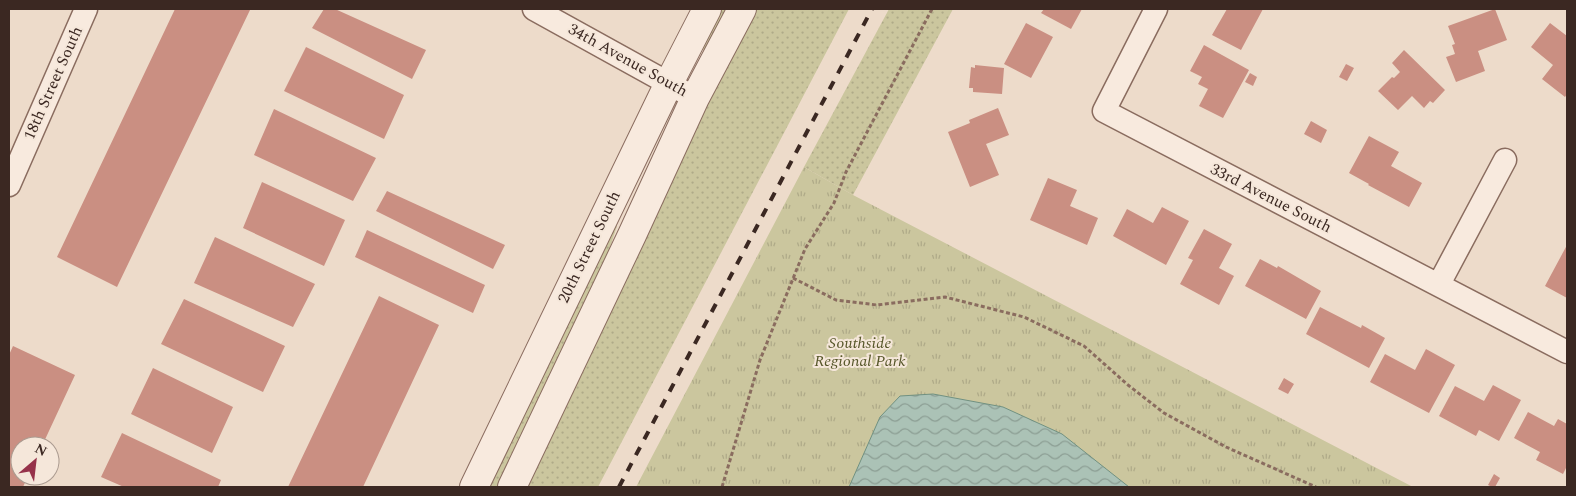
<svg xmlns="http://www.w3.org/2000/svg" width="1576" height="496" viewBox="0 0 1576 496" font-family="Spectral,serif">
	<style>
		.grass { fill: url(#grass-dots) }
		.park { fill: url(#park-tufts) }
		.water { fill: url(#water-waves); stroke: #719181 }
		.building { fill: #ca8f82 }
		.lines { fill: none; stroke-linecap: round; stroke-linejoin: round }
		.minor-casing { stroke: #8a6c5f; stroke-width: 25 }
		.tertiary-casing { stroke: #8a6c5f; stroke-width: 30 }
		.path { stroke: #8a6c5f; stroke-width: 3; stroke-dasharray: 4 2.5; stroke-linecap: butt }
		.minor { stroke: #f8eade; stroke-width: 22 }
		.tertiary { stroke: #f8eade; stroke-width: 28 }
		.rail { stroke: #3b2822; stroke-width: 4; stroke-dasharray: 9 9; stroke-linecap: butt }
		.labels { text-anchor: middle; dominant-baseline: central; stroke-width: 4; stroke-linejoin: round; paint-order: stroke }
		.street-label { font-size: 16px; fill: #3b2822; stroke: #f5e7da }
		.park-label { font-size: 16px; font-style: italic; fill: #565629; stroke: #f5e7da }
	</style>
	<defs>
		<pattern id="grass-dots" width="8" height="8" patternUnits="userSpaceOnUse" patternTransform="scale(1.25)"><rect width="8" height="8" fill="#cbc69e"/><path d="M2 2h.1M6 6h.1" fill="none" stroke="#afaa88" stroke-width="1.8" stroke-linecap="round"/></pattern>
		<pattern id="park-tufts" width="24" height="20" patternUnits="userSpaceOnUse" patternTransform="scale(1.25)"><rect width="24" height="20" fill="#cbc69e"/><path d="M3 7l-1-3M5 7V3M7 7l1-3M15 17l-1-3M17 17v-4M19 17l1-3" fill="none" stroke="#afaa88"/></pattern>
		<pattern id="water-waves" width="16" height="10" patternUnits="userSpaceOnUse" patternTransform="scale(1.25)"><rect width="16" height="10" fill="#abc2b6"/><path d="M0 5q4-4 8 0t8 0" fill="none" stroke="#8c9e94"/></pattern>
	</defs>
	<rect width="100%" height="100%" fill="#eddbca"/>
	<!-- grass -->
	<path class="grass" d="M716 9H735L711 48 704 50 700 48Z
		M756 9H849L598 487H524L708 100Z
		M889 9H953L853 195 804 167Z
		M610 224 617 226 594 296 502 487H485Z"/>
	<!-- park -->
	<path class="park" d="M804 167 853 195 1413 487H636Z"/>
	<!-- water -->
	<path class="water" d="M933 394 1003 407 1062 434 1129 487H849L880 417 900 396Z"/>
	<!-- building -->
	<path class="building" d="M175 9 250 10 117 287 57 257Z
		M324 9H335L426 50 412 79 312 28Z
		M1044 9H1082L1071 29 1041 13Z
		M1227 9H1263L1241 50 1212 35Z
		M1495 9 1507 40 1478 51 1485 71 1456 82 1446 57 1455 54 1452 45 1455 44 1448 26Z
		M1026 23 1053 37 1031 78 1004 64Z
		M1550 23 1567 36V94L1565 97 1542 79 1553 65 1531 47Z
		M1204 45 1249 70 1223 118 1199 106 1208 89 1198 84 1202 77 1190 71Z
		M306 47 404 95 384 139 284 91Z
		M1404 50 1445 90 1433 103 1430 101 1424 108 1412 96 1398 110 1378 91 1392 77 1394 78 1400 72 1392 63Z
		M1346 64 1354 68 1347 81 1339 77Z
		M975 65 1004 68 1002 94 973 92V88H969L971 67 975 68Z
		M1250 73 1257 77 1253 86 1245 82Z
		M998 108 1009 135 986 144 999 175 970 187 948 132 970 123 969 120Z
		M274 109 376 158 353 201 254 155Z
		M1311 121 1327 130 1321 143 1304 134Z
		M1369 136 1399 152 1391 166 1422 183 1409 207 1368 185 1369 184 1349 173Z
		M1048 178 1077 190 1070 206 1098 218 1087 245 1030 220Z
		M262 182 345 220 324 266 243 228Z
		M387 191 505 245 493 269 376 211Z
		M1162 207 1189 221 1166 265 1113 236 1127 209 1153 223Z
		M1204 229 1232 244 1219 268 1234 276 1219 305 1180 284 1193 260 1188 258Z
		M367 230 485 285 473 313 355 257Z
		M215 237 315 284 293 327 194 283Z
		M1567 245V298L1545 286Z
		M1260 259 1277 268 1278 266 1321 291 1306 319 1245 286Z
		M379 296 439 325 363 487H288Z
		M184 299 285 346 263 392 161 344Z
		M1320 307 1361 328 1362 325 1385 338 1369 368 1306 334Z
		M13 346 75 375 42 446H20V476H28L23 487H9V355Z
		M1426 349 1455 365 1429 413 1370 382 1385 354 1415 370Z
		M153 368 233 407 212 453 131 414Z
		M1284 378 1294 384 1288 394 1278 389Z
		M1493 385 1521 400 1499 441 1479 430 1476 436 1439 416 1455 386 1484 401Z
		M1528 412 1554 426 1558 419 1567 424V466L1563 474 1536 460 1540 452 1514 438Z
		M122 433 221 480 218 487H124L101 477Z
		M1494 474 1500 478 1495 487H1492L1488 485Z"/>
	<g class="lines">
		<!-- minor casing -->
		<g class="minor-casing">
			<path id="minor" d="M534 9 695 98
				M1156 9 1104 111 1567 352
				M9 185 86 9
				M1439 284 1505 160"/>
		</g>
		<!-- tertiary casing -->
		<g class="tertiary-casing">
			<path id="tertiary" d="M474 487 669 83 707 9
				M512 487 632 235 695 98 742 9"/>
		</g>
		<!-- path -->
		<path class="path" d="M793 278 836 300 877 305 945 297 1024 317 1084 346 1128 385 1164 413 1226 447 1316 487
			M722 487 760 360 805 249 834 203 846 172 932 9"/>
		<!-- minor -->
		<use href="#minor" class="minor"/>
		<!-- tertiary -->
		<use href="#tertiary" class="tertiary"/>
		<!-- rail -->
		<path class="rail" d="M619 487 872 9"/>
	</g>
	<g class="labels">
		<!-- street labels -->
		<g class="street-label">
			<text transform="translate(628 60) rotate(29)">34th Avenue South</text>
			<text transform="translate(53 83) rotate(-66)">18th Street South</text>
			<text transform="translate(1271 198) rotate(27)">33rd Avenue South</text>
			<text transform="translate(589 247) rotate(-64)">20th Street South</text>
		</g>
		<!-- park labels -->
		<g class="park-label">
			<text x="860" y="343">Southside<tspan x="860" dy="18">Regional Park</tspan></text>
		</g>
	</g>
	<!-- border -->
	<rect width="1576" height="496" fill="none" stroke="#3b2822" stroke-width="20"/>
	<!-- north arrow -->
	<g transform="translate(35 461) rotate(28)"><circle r="24" fill="#f5e7da" stroke="#ab9b90"/>
	<path d="M0-4L9 19L0 12L-9 19Z" fill="#96324a"/>
	<text y="-8" font-size="14" font-weight="bold" text-anchor="middle" fill="#3b2822">N</text>
	</g>
</svg>
